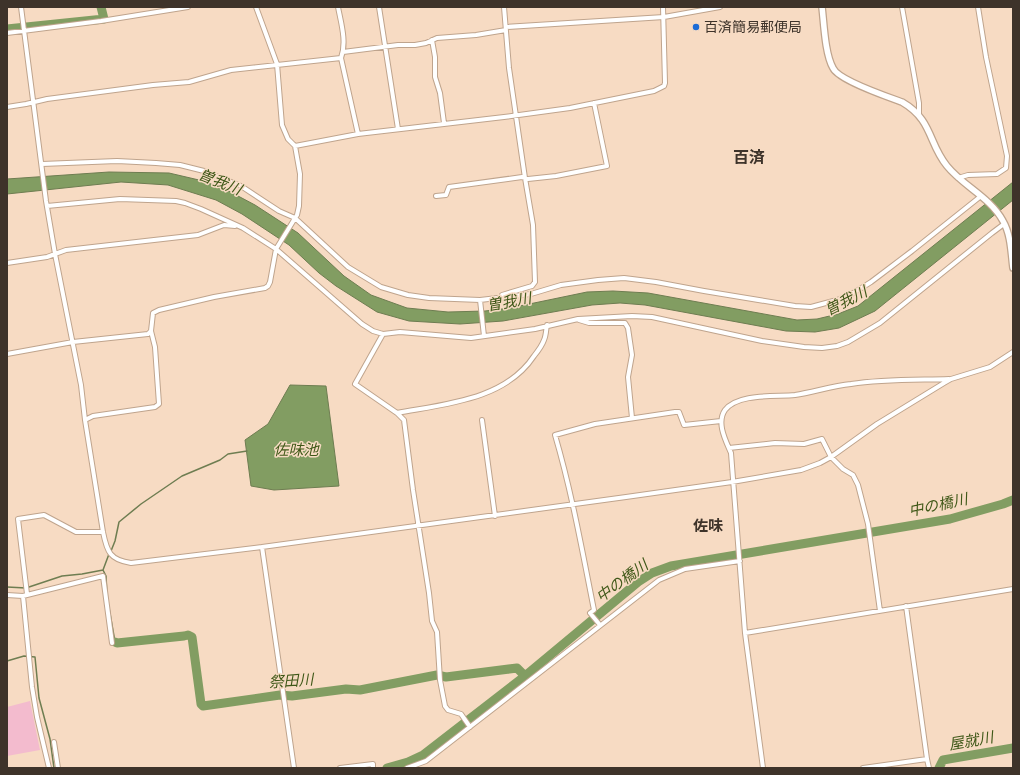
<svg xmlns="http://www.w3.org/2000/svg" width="1020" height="775" viewBox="0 0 1020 775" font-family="'Work Sans','Noto Sans JP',sans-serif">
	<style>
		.green { fill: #f3bbce }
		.water { fill: #829d62; stroke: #6e7d51 }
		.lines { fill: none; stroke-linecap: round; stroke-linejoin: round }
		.stream { stroke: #6e7d51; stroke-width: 1.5 }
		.river { stroke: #829d62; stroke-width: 9 }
		.street-casing { stroke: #bfa48d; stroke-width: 6 }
		.secondary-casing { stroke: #bfa48d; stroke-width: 8 }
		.street { stroke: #fff; stroke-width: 4 }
		.secondary { stroke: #fff; stroke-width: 5.5 }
		.poi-dot { fill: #1c6cd6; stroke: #f7dbc3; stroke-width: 1.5 }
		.labels { text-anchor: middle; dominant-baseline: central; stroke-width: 3; stroke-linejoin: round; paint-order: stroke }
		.poi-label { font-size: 14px; fill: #3e332a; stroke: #f7dbc3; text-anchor: start }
		.water-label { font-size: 15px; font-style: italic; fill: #3f5818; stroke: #f7dbc3 }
		.neighbourhood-label { font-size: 15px; font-weight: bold; fill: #3e332a; stroke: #f7dbc3 }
		.quarter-label { font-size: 16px; font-weight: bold; fill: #3e332a; stroke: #f7dbc3 }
	</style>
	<rect width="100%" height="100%" fill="#f7dbc3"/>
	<!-- green -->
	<path class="green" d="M30 701 40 750 7 756V707Z"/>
	<!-- water -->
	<path class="water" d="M109 172 169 173 199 180 223 188 255 205 298 233 344 276 371 295 407 308 448 312 485 311 510 308 587 292 613 291 648 293 797 320 817 319 838 314 858 306 1013 182V200L875 311 839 328 815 332 786 331 645 305 620 303 592 305 503 321 460 324 409 321 377 312 336 286 319 273 289 245 242 214 216 200 168 185 121 182 7 194V179Z
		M290 385 326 386 339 486 274 490 251 486 245 440 268 424Z"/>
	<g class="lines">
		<!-- stream -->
		<path class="stream" d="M111 551 115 541 119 522 141 504 182 476 220 460 228 454 247 451
			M7 587 26 588 62 576 82 574 103 570
			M107 595 106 576 103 570 109 554
			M109 608 115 642
			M7 661 24 656 35 657 39 698 50 739 54 768"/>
		<!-- river -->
		<path class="river" d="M7 29 104 19 101 7
			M115 642 117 643 184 636 188 635 192 637 201 704 203 706 280 695 292 696 346 689 360 690 437 675 446 677 517 668 525 676
			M387 768 408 762 423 755 525 676 638 582 652 573 671 566 950 519 1003 504 1013 500
			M939 768 943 760 1013 748"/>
		<!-- street casing -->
		<g class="street-casing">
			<path id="street" d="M21 7 46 201 55 254 81 385 85 420 103 532C107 552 110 560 131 563L262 547 294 768
				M338 7C341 23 347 42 341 58L358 134
				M379 7 398 129
				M902 7 919 103V115
				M506 27 664 17 720 7
				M7 33 101 21 188 7
				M432 40 435 57V77L440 93 444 123
				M343 52 398 45H415L426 43 437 38 476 35 506 30
				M7 107 26 104 47 99 153 85 189 82 231 70 341 58
				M295 146 358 134 504 117 570 108 654 91 664 86 665 83 663 7
				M42 164 117 161 156 163 180 165 204 171 241 186 279 211 295 218 348 267 381 287 408 295 429 298 480 300 531 294 561 285 598 280 624 278 656 282 704 291 795 306 811 307 837 300 850 295 871 282 912 251 981 196
				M958 178 968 175 997 174 1006 168 1007 156 986 57 978 7
				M436 196 446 195 449 187 522 177 528 179 556 176 607 166 594 103
				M47 206 120 199 176 201 185 203 201 209 243 228 276 249 362 324 373 331 383 334 400 332 471 338 535 329 578 319 632 316 652 317 762 341 804 347 822 348 837 346 848 342 880 323 992 233 1004 224
				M7 263 47 257 66 250 198 235 224 225 235 226
				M502 295 532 286 535 282 533 225 525 178 509 68 504 7
				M480 300 484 336
				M579 320 589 323H625L628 328 632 355 628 377 632 418
				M383 334 355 384 397 413 404 420 413 490 429 593 432 621 437 632 440 680 445 706 448 710 461 714 470 727
				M7 354 73 342 148 334 151 331
				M397 413C445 404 505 400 534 356 538 351 542 346 544 340 546 336 546 330 547 325
				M85 420 93 416 155 407 159 404 155 347 151 331 153 313 159 310 214 297 265 288 268 286 270 282 276 249 297 215 299 206 300 174 295 146 288 139 282 125 277 64 256 7
				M482 420 495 516
				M729 448 775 443 804 444 822 439 831 457 843 469 853 475 858 485 868 524 880 611
				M262 547 626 497 732 482 801 470 820 463 831 457 877 424 944 383 951 379 990 367 1013 352
				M27 594 18 519 44 515 76 532H103
				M7 595 23 596 103 576 112 643
				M23 596 32 687 37 717 49 768
				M906 606 927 759 929 768
				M600 625 590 613 594 610C582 550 572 493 555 435L595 424 675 412H679L684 425 721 421
				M745 633 1013 589
				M54 742 58 768
				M340 768 373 764V768
				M407 768 426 761 659 580 685 569 740 561
				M763 768 745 633 731 453C726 441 716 423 725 410 738 393 776 397 795 395 814 392 832 386 851 384 883 379 917 380 949 379
				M863 768 927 759"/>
		</g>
		<!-- secondary casing -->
		<g class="secondary-casing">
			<path id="secondary" d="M822 7C824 24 825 54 833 68 838 80 888 97 902 102 933 120 928 143 947 166 963 186 990 197 1003 221 1011 235 1011 252 1013 268"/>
		</g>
		<!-- street -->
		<use href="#street" class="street"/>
		<!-- secondary -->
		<use href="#secondary" class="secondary"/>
	</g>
	<!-- markers -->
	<circle class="poi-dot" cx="696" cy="27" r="4"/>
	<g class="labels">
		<!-- poi labels -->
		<g class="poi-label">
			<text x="704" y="27">百済簡易郵便局</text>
		</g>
		<!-- water labels -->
		<g class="water-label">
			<text transform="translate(220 182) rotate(22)">曽我川</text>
			<text transform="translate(846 301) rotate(-27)">曽我川</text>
			<text transform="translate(509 302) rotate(-10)">曽我川</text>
			<text x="296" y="450">佐味池</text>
			<text transform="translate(938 505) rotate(-12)">中の橋川</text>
			<text transform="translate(622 581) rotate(-36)">中の橋川</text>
			<text transform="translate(291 681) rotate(-4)">祭田川</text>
			<text transform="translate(971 741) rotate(-10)">屋就川</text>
		</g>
		<!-- neighbourhood labels -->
		<g class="neighbourhood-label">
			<text x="708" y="526">佐味</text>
		</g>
		<!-- quarter labels -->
		<g class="quarter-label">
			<text x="749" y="157">百済</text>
		</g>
	</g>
	<!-- border -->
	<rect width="1020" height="775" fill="none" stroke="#3e332a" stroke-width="16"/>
</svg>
